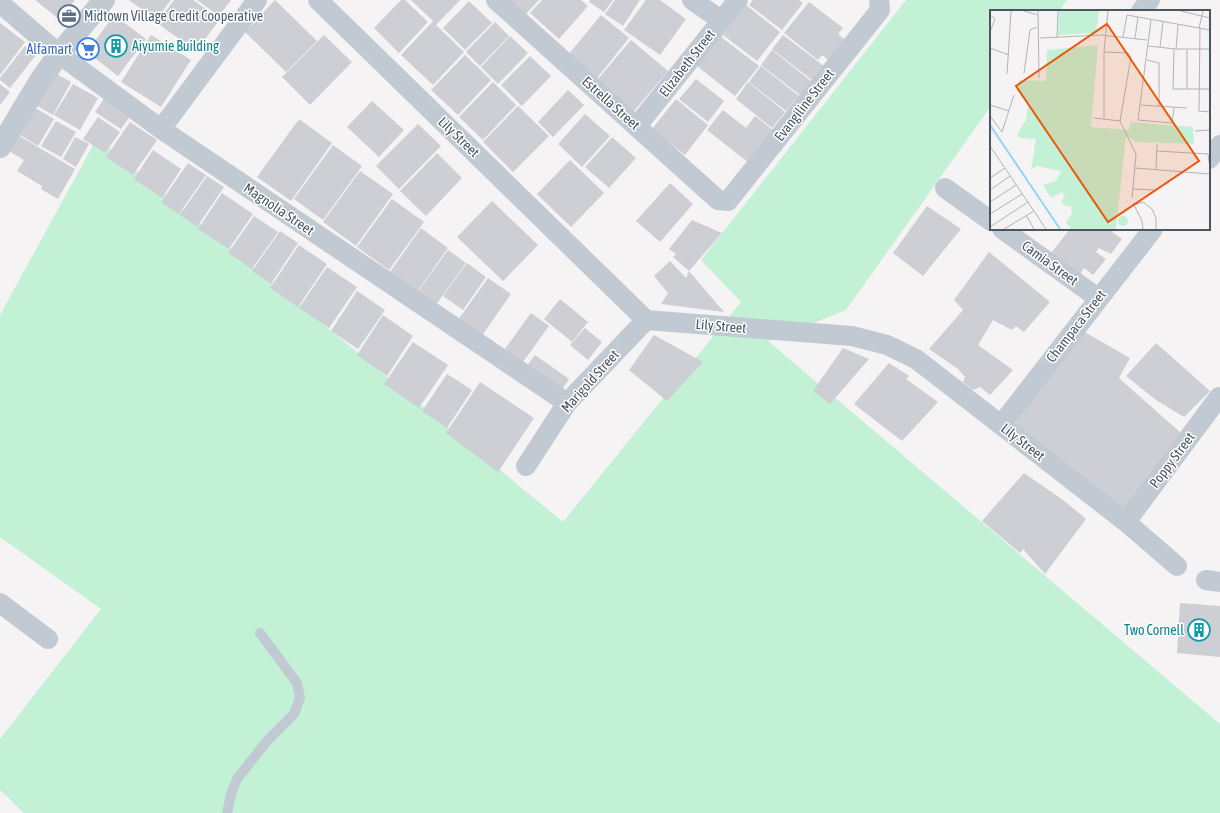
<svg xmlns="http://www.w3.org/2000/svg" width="1220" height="813" viewBox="0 0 1220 813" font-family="'Asap Condensed',sans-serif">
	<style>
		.green { fill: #c3f1d5 }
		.building { fill: #cdcfd5 }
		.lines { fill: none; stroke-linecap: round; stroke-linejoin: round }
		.service { stroke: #c1cad2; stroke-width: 10 }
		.minor { stroke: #c1cad2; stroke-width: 20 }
		.tertiary { stroke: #c1cad2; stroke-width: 22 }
		.labels { text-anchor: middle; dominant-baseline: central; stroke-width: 3; stroke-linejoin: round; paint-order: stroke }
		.service-label { font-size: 14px; fill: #4e5e75; stroke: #fff; text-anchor: start }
		.culture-label { font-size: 14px; fill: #0d838f; stroke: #fff; text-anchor: start }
		.shop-label { font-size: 14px; fill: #366cbe; stroke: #fff; text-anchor: end }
		.street-label { font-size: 14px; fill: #4a5661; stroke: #fff }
		.inset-river { fill: none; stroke: #90daee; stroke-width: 2 }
		.inset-road { fill: none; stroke: #b1b4b9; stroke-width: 1 }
		.view { fill: #e8590c; fill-opacity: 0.15; stroke: #e8590c; stroke-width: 2 }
		.inset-edge { fill: none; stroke: #4a5661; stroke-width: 2 }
	</style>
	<rect width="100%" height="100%" fill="#f5f3f3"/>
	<!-- green -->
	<path class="green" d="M906 0H1067L1059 11H991V106L846 310 768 341 1220 724V813H24L0 790V739L101 609 0 537V315L97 138 563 522 741 302 701 260Z"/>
	<!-- building -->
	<path class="building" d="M35 0H75L60 20Z
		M129 0H171L156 20Z
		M174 0H193L220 19 196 51 157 23Z
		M197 0H231L219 16Z
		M275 0 317 41 286 72 245 32Z
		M401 0H405L428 22 399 53 374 28Z
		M411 0H460L436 25 464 52 433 85 401 55 433 21Z
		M509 0H539L525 15Z
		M542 0H581L588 6 559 39 530 13Z
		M590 0H613L604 12 589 2Z
		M615 0H640L623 26 605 14Z
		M646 0H660L686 19 660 55 624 30Z
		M753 0H799L803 3 782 30 749 5Z
		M469 1 492 23 465 50 443 28Z
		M809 2 843 28 838 34 849 43 833 64 822 55 818 60 784 33Z
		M746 5 780 32 757 61 723 35Z
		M114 15 146 39 118 76 87 52Z
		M601 15 629 38 597 78 568 55Z
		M495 22 509 36 480 66 466 52Z
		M0 23 25 42 0 75Z
		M151 35 191 60 161 107 121 82Z
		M324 35 352 62 310 105 282 77Z
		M783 35 824 66 812 80 772 49Z
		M510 36 528 53 498 84 481 67Z
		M720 36 759 66 735 96 697 66Z
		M631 40 668 71 634 111 597 80Z
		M25 46 36 55 10 88 0 80V78Z
		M772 50 811 81 800 95 761 65Z
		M465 55 491 80 458 115 431 90Z
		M530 56 551 76 522 106 501 85Z
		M761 66 799 96 786 111 749 82Z
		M53 72 71 82 53 115 34 104Z
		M696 79 724 101 708 122 679 99Z
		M493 82 516 105 483 140 459 117Z
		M748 82 785 112 772 128 736 99Z
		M0 84 10 92 0 105Z
		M73 84 98 98 80 130 54 115Z
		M568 90 584 105 553 137 538 122Z
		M105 97 131 115 121 129 95 112Z
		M676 99 708 125 685 155 652 129Z
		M372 101 404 130 379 157 347 127Z
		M32 106 54 119 38 146 17 133Z
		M518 106 549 136 513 172 483 142Z
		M723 110 746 128 755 116 774 131 749 163 707 130Z
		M585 114 610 136 582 167 558 144Z
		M98 117 120 132 105 153 83 139Z
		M299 119 332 143 291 201 257 177Z
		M56 121 76 132 61 157 41 146Z
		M130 122 157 140 133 175 106 157Z
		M418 124 441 146 399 189 376 166Z
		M16 134 75 169 58 199 41 189 42 186 17 171 24 160 7 150Z
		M75 137 89 144 76 167 63 159Z
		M612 137 636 158 609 188 585 167Z
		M333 145 362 166 323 220 294 199Z
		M153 150 181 169 162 198 134 179Z
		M437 153 462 178 426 216 400 191Z
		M570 160 604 193 571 227 537 194Z
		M188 163 206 175 179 214 161 202Z
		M360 171 393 194 356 246 323 222Z
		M207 176 224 187 197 227 180 215Z
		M670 183 693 204 660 242 636 221Z
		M222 193 253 214 229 249 198 229Z
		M392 199 424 222 389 270 357 247Z
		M492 201 538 245 503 281 457 237Z
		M927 206 961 229 923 276 893 253Z
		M254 216 278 232 252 269 228 253Z
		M692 220 722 233 689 271 673 257 676 254 669 249Z
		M421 228 448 248 417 292 390 272Z
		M1070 229H1114L1112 232 1122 239 1111 254 1099 248 1096 252 1106 259 1093 275 1084 268 1079 276 1051 253Z
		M280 231 298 243 271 284 252 271Z
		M299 245 327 264 298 307 270 288Z
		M448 250 466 263 435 306 417 293Z
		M989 252 1050 302 1024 332 1016 326 1012 330 993 320 978 345 1013 370 990 395 980 387 973 390 963 382 965 377 958 369 929 349 963 310 954 300Z
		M670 261 686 278 689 271 724 312 661 304 668 293 654 276Z
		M467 263 486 277 463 310 443 296Z
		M327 267 357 287 329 328 299 308Z
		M488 278 511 294 481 337 458 320Z
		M357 291 385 310 358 349 331 331Z
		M560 299 588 322 572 342 544 319Z
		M531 313 549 326 523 362 505 349Z
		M383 315 413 336 387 376 357 355Z
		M585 328 602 342 588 360 570 345Z
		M1081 330 1130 358 1119 378 1182 434 1124 514 1010 431Z
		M654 335 703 362 667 401 629 370Z
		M413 342 448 365 419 408 384 384Z
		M1156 343 1210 391 1184 417 1156 400 1126 376Z
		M843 348 869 359 830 404 813 391Z
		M535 355 569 379 558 396 523 371Z
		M889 363 909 376 906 379 938 402 902 441 854 404Z
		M447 374 472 390 447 428 422 411Z
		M480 382 534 418 498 472 446 433Z
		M1024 473 1063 500 1086 519 1045 574 1023 549 1020 553 982 521Z
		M1180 603 1220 606V657L1177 653Z"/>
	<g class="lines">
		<!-- service -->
		<path class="service" d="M227 813 231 794 237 779 266 742 294 714 300 698 297 683 260 633"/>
		<!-- minor -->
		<path class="minor" d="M318 0 646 320 852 336 887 345 916 359 1126 522 1177 566
			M496 0 718 200 728 201 880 10 879 0
			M692 0 721 20
			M0 3 59 54 161 129 567 403
			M1141 11 1150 0
			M637 126 738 0
			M161 129 257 0
			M1209 159 1220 145
			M945 188 991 221
			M1002 229 1098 298
			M1001 425 1153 229
			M526 466 567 403 646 320
			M1126 522 1219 397
			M1206 580 1220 582
			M0 603 48 639"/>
		<!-- tertiary -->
		<path class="tertiary" d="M0 147 41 79 59 54 104 0"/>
	</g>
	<!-- icons -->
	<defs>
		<g id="office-ring" transform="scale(1.15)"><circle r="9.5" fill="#fff" stroke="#5c6f8a" stroke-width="1.5"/><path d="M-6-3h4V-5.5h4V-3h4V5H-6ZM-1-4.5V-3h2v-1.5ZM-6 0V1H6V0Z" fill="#5c6f8a"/></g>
		<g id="building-ring" transform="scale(1.15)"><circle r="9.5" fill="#fff" stroke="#0f9aa8" stroke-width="1.5"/><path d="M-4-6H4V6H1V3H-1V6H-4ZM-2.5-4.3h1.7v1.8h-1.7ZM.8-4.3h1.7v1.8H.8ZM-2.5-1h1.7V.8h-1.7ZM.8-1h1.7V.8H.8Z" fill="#0f9aa8"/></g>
		<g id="supermarket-ring" transform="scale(1.15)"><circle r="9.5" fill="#fff" stroke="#3f7fe0" stroke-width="1.5"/><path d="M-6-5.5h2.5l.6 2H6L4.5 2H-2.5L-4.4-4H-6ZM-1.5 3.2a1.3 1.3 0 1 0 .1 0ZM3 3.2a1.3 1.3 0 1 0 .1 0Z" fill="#3f7fe0"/></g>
	</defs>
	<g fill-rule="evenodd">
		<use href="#office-ring" x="69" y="16"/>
		<use href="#building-ring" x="116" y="46"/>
		<use href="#supermarket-ring" x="88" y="49"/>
		<use href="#building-ring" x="1199" y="630"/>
	</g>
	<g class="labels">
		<!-- service labels -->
		<g class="service-label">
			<text x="84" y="16">Midtown Village Credit Cooperative</text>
		</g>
		<!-- culture labels -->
		<g class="culture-label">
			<text x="132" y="46">Aiyumie Building</text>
			<text x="1184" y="630" text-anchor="end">Two Cornell</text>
		</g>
		<!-- shop labels -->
		<g class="shop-label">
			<text x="72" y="49">Alfamart</text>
		</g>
		<!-- street labels -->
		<g class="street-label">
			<text transform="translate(687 63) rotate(-52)">Elizabeth Street</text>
			<text transform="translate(611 103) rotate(42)">Estrella Street</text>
			<text transform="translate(804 105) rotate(-52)">Evangiline Street</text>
			<text transform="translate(459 137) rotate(44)">Lily Street</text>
			<text transform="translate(279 209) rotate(34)">Magnolia Street</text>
			<text transform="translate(1050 263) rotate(36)">Camia Street</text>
			<text transform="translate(721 326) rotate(5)">Lily Street</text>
			<text transform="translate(1076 326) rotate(-52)">Champaca Street</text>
			<text transform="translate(590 381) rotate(-48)">Marigold Street</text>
			<text transform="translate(1023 442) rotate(38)">Lily Street</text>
			<text transform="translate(1172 460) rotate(-53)">Poppy Street</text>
		</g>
	</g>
	<!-- overview -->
	<g transform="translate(990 10)">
		<rect width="220" height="220" fill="#f5f3f3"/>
		<path d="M69 1H109L106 23 68 25ZM108 35 101 117 139 120 140 112 203 117 204 134 146 132 136 126 126 219H81L76 212 82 203 81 196H75L71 191 75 187 72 182 61 188 53 175 66 171 71 161 46 156 41 160 46 129 30 128 27 124 36 110 38 95 27 81 29 70 56 71 57 40ZM128 211a5 5 0 1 1 10 0a5 5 0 1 1-10 0Z" fill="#c3f1d5"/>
		<path class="inset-river" d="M0 115 70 219"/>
		<path class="inset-road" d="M34 1 48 5M48 1 49 68M191 1 220 8M0 5 5 9 0 22M161 10 148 110 182 113 184 98M209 18 213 1M210 18 209 101 220 102M133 27 137 5 220 20M50 28 111 25 157 30M67 28 68 1M145 28 148 7M158 36 186 39H220M170 37 173 12M0 38 19 45M184 39 183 79H220M186 39 188 15M114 42 138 43 141 47 130 111 146 144 142 188M157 50 169 53V96M34 63 40 20 47 17M17 64 21 1M197 79V40M0 95 19 101M151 95 197 98M0 106 12 122M104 108 130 111M114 108V42L118 1M205 121 220 120M12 122 24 85M0 136 56 219M167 141 218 144 220 158M145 158 220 164M166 159 167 134M0 168 15 158M143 179 164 180M0 180 20 166M0 192 26 175M143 193 152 211 153 219M144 195 153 192 162 199 166 208V219M0 204 32 184M36 205 44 219M0 217 38 192M14 219 44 201"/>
		<path class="view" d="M117 14 209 151 118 212 26 76Z"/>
		<rect width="220" height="220" class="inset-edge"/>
	</g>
</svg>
